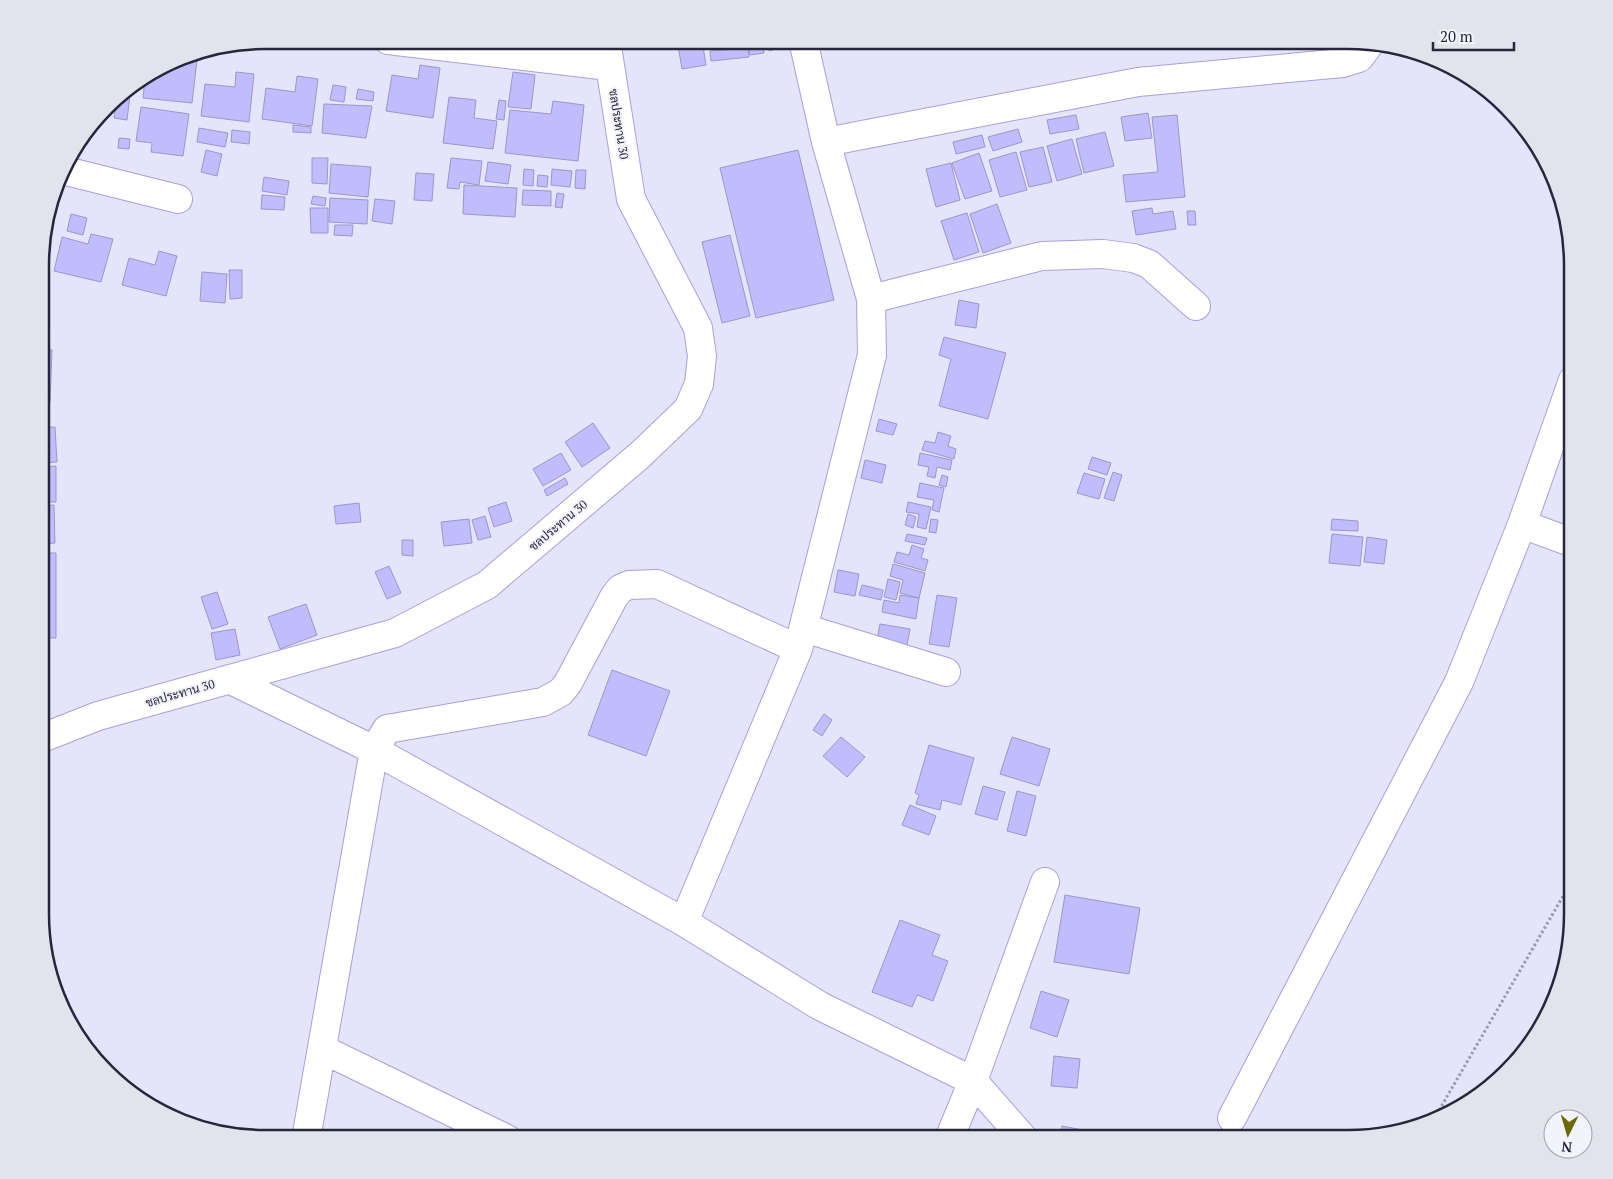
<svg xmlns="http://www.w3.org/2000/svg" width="1613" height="1179" viewBox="0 0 1613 1179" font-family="'PT Serif',Sarabun,serif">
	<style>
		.building { fill: #c1bcfc; stroke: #9b97c9 }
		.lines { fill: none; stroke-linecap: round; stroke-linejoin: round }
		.minor-casing { stroke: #a6a2d5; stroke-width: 30 }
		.path { stroke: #9a99ae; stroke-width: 3; stroke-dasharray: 2.5 2.5; stroke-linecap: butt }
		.minor { stroke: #fff; stroke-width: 28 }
		.labels { text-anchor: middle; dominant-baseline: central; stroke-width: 4; stroke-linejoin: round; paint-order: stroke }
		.street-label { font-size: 12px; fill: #27263a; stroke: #f3f3fe }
		.rim { fill: none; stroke: #27263a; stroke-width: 2.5 }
	</style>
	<rect width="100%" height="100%" fill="#e5e4fa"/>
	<!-- building -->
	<path class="building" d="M562 40H580L579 57 561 56Z
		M677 40H702L706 65 682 69Z
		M707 40H753L754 44 708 49Z
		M757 40H762L764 53 750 55 749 47 758 46Z
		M767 40H774L776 49 769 51Z
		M748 48 749 57 711 61 710 51Z
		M178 58 197 60 192 103 143 98 145 78 169 64H176Z
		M420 65 440 68 433 118 386 111 392 75 418 79Z
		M236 72 254 74 249 122 201 116 205 84 235 87Z
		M513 72 535 75 531 109 508 107Z
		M297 76 318 79 312 126 262 119 266 88 295 92Z
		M333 85 346 87 344 102 330 100Z
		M131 87 127 120 114 118 115 109 107 108 116 96Z
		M358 89 374 92 373 101 356 99Z
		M449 97 476 100 474 118 497 121 493 149 443 143Z
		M499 100 506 101 504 120 496 119Z
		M553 101 584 105 578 161 505 153 510 110 551 114Z
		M324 104 372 106 366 138 322 133Z
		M141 107 189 114 183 156 151 152 152 143 136 141Z
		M1148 113 1152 138 1125 141 1121 117Z
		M1076 115 1079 129 1050 134 1047 120Z
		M1177 115 1185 197 1126 202 1123 175 1158 172 1152 117Z
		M293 125 311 127V133L293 132Z
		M199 128 228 133 225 147 197 142Z
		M1018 129 1022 142 993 151 988 137Z
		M232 130 250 132 249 144 231 142Z
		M1105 132 1114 166 1084 173 1076 139Z
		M982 135 985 147 956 154 953 142Z
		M119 138 130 139 129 149 118 148Z
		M1072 139 1082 174 1057 181 1047 146Z
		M1043 147 1052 182 1029 187 1020 152Z
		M206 150 222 154 217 176 201 172Z
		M798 150 834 300 756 318 720 168Z
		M1016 152 1027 190 1000 197 989 160Z
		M979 153 992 191 965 199 952 163Z
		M312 158H328L327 184 312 183Z
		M451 158 482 161 479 185 460 182 459 189 447 188Z
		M488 162 511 165 508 184 485 181Z
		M951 163 960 200 936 207 926 169Z
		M331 164 371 167 368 197 329 193Z
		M524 169 534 170 533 186 523 185Z
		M552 169 572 171 570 187 551 185Z
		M576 170H586L585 189 575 188Z
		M416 173 434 174 432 201 414 200Z
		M538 175 548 176 547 187 537 186Z
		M264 177 289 181 287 195 262 191Z
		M464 185 517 188 515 217 463 214Z
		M523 190 551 191V206L522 205Z
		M557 193 564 194 562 208 555 207Z
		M262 195 285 197 284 210 261 209Z
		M313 196 326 198 325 206 311 204Z
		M330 198 368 200 367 224 329 222Z
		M375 199 395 201 392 224 372 221Z
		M997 204 1011 243 983 253 970 214Z
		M310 208H328V233H311Z
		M1152 208 1153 214 1173 211 1176 229 1136 235 1132 211Z
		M1187 211H1195L1196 225H1188Z
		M967 213 979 252 954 260 941 221Z
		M71 214 87 218 83 235 67 231Z
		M335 225H353L352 236 334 235Z
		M91 234 113 239 101 282 54 271 62 237 88 244Z
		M730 235 750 316 722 323 702 242Z
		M159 251 177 256 166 296 122 285 129 258 155 265Z
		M229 270H242V298L230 299Z
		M202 272 227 274 225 303 200 301Z
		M959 300 979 304 976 328 955 325Z
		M944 337 1006 353 988 419 939 406 951 359 939 355Z
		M42 349 52 350 50 403H42Z
		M879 419 897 424 893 435 876 431Z
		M593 423 610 448 582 467 565 442Z
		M55 427 57 462 44 463 42 428Z
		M938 432 951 436 948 446 956 449 954 459 922 450 925 441 935 443Z
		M561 453 571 470 543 486 533 469Z
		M920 453 952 460 950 470 937 467 935 478 927 476 929 467 918 465Z
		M1092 457 1111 463 1107 475 1088 469Z
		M865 460 886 465 882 483 861 478Z
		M56 466V502H42V467Z
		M1113 472 1122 475 1114 501 1104 498Z
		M1084 473 1105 479 1099 499 1077 493Z
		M942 475 948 477 946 487 939 485Z
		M565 478 568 484 547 496 544 490Z
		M920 483 944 488 939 512 932 510 934 500 917 497Z
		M506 502 512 521 494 527 488 508Z
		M908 502 931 507 926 529 917 527 919 514 906 512Z
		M359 503 361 522 336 524 334 506Z
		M54 505 55 543 42 544V506Z
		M908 514 916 517 913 528 905 525Z
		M485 516 491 537 478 540 472 520Z
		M469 519 472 543 444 546 441 522Z
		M931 519 938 520 936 533 929 532Z
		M1332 519 1358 521V531L1331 530Z
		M907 534 927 538 925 545 905 541Z
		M1332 534 1363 537 1360 566 1329 563Z
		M1367 537 1387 540 1384 564 1364 562Z
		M402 540H413V556L402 555Z
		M912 545 924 549 921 558 928 560 925 571 894 562 897 552 909 555Z
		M42 553H56V638H42Z
		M893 564 925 573 919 598 900 593 903 580 890 576Z
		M389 566 401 593 387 599 375 572Z
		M838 570 859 574 855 596 834 592Z
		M888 579 900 582 896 600 884 597Z
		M862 585 883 590 881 600 859 595Z
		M217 592 228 624 212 629 201 597Z
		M900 595 919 598 916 619 882 612 884 600 899 603Z
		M937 595 957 598 949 647 929 644Z
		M306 604 317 635 280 649 268 617Z
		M880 624 910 629 907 645 877 640Z
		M235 629 240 655 216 660 211 633Z
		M612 670 670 691 646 756 588 735Z
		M824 714 832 720 822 736 813 730Z
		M841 737 865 757 847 777 823 756Z
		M1012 737 1050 749 1039 786 1000 774Z
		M929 745 974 758 961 805 942 800 940 810 916 804 919 795 915 793Z
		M983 786 1005 792 997 820 975 814Z
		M1017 791 1036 796 1026 836 1007 831Z
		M910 805 936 816 929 835 902 825Z
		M1065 895 1140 908 1129 974 1054 962Z
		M900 920 940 935 932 955 948 961 933 1001 917 995 912 1007 872 992Z
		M1041 991 1069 1000 1057 1037 1030 1028Z
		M1054 1056 1080 1059 1077 1088 1051 1086Z
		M1062 1126 1088 1131 1087 1139H1060Z"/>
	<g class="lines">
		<!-- minor casing -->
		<g class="minor-casing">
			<path id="minor" d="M388 40 609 66
				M826 142 1138 82 1343 63 1359 58 1371 42
				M62 170 178 199
				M871 299 1042 256 1103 254 1133 258 1149 264 1196 306
				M1522 524 1573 543
				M804 628 946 672
				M229 679 374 750 684 922 820 1006 973 1081 1024 1139
				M42 738 98 716 395 633 487 585 640 455 688 409 699 384 702 356 698 328 631 199 606 40
				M684 922 798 649 872 355 871 299 826 142 803 40
				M322 1049 507 1139
				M1232 1118 1459 682 1522 524 1573 380
				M306 1139 374 750 387 729 543 702 561 692 568 683 614 597 620 589 629 585 657 584 798 649
				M949 1139 973 1081 1045 882"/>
		</g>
		<!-- path -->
		<path class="path" d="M1434 1119 1573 879"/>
		<!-- minor -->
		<use href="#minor" class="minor"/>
	</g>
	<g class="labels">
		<!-- street labels -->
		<g class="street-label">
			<text transform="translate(619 124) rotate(81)">ชลประทาน 30</text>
			<text transform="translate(558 525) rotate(-40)">ชลประทาน 30</text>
			<text transform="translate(180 693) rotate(-16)">ชลประทาน 30</text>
		</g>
	</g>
	<!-- crop -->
	<path d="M0 0H1613V1179H0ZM265 49H1348A216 216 0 0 1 1564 265V914A216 216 0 0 1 1348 1130H265A216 216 0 0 1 49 914V265A216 216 0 0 1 265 49Z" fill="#e3e3ee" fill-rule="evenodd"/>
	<path class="rim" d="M265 49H1348A216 216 0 0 1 1564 265V914A216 216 0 0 1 1348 1130H265A216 216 0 0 1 49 914V265A216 216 0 0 1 265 49Z"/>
	<!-- north arrow -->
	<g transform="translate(1568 1134) rotate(185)"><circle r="24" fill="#f3f3fe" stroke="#a1a1b0"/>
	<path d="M0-4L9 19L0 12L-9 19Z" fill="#6b6903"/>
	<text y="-8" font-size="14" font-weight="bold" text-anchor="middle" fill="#27263a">N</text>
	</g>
	<!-- scale -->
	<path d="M1433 42v8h81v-8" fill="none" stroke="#27263a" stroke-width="2.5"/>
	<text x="1440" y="42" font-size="15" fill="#27263a" stroke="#f3f3fe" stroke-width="4" paint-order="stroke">20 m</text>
</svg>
